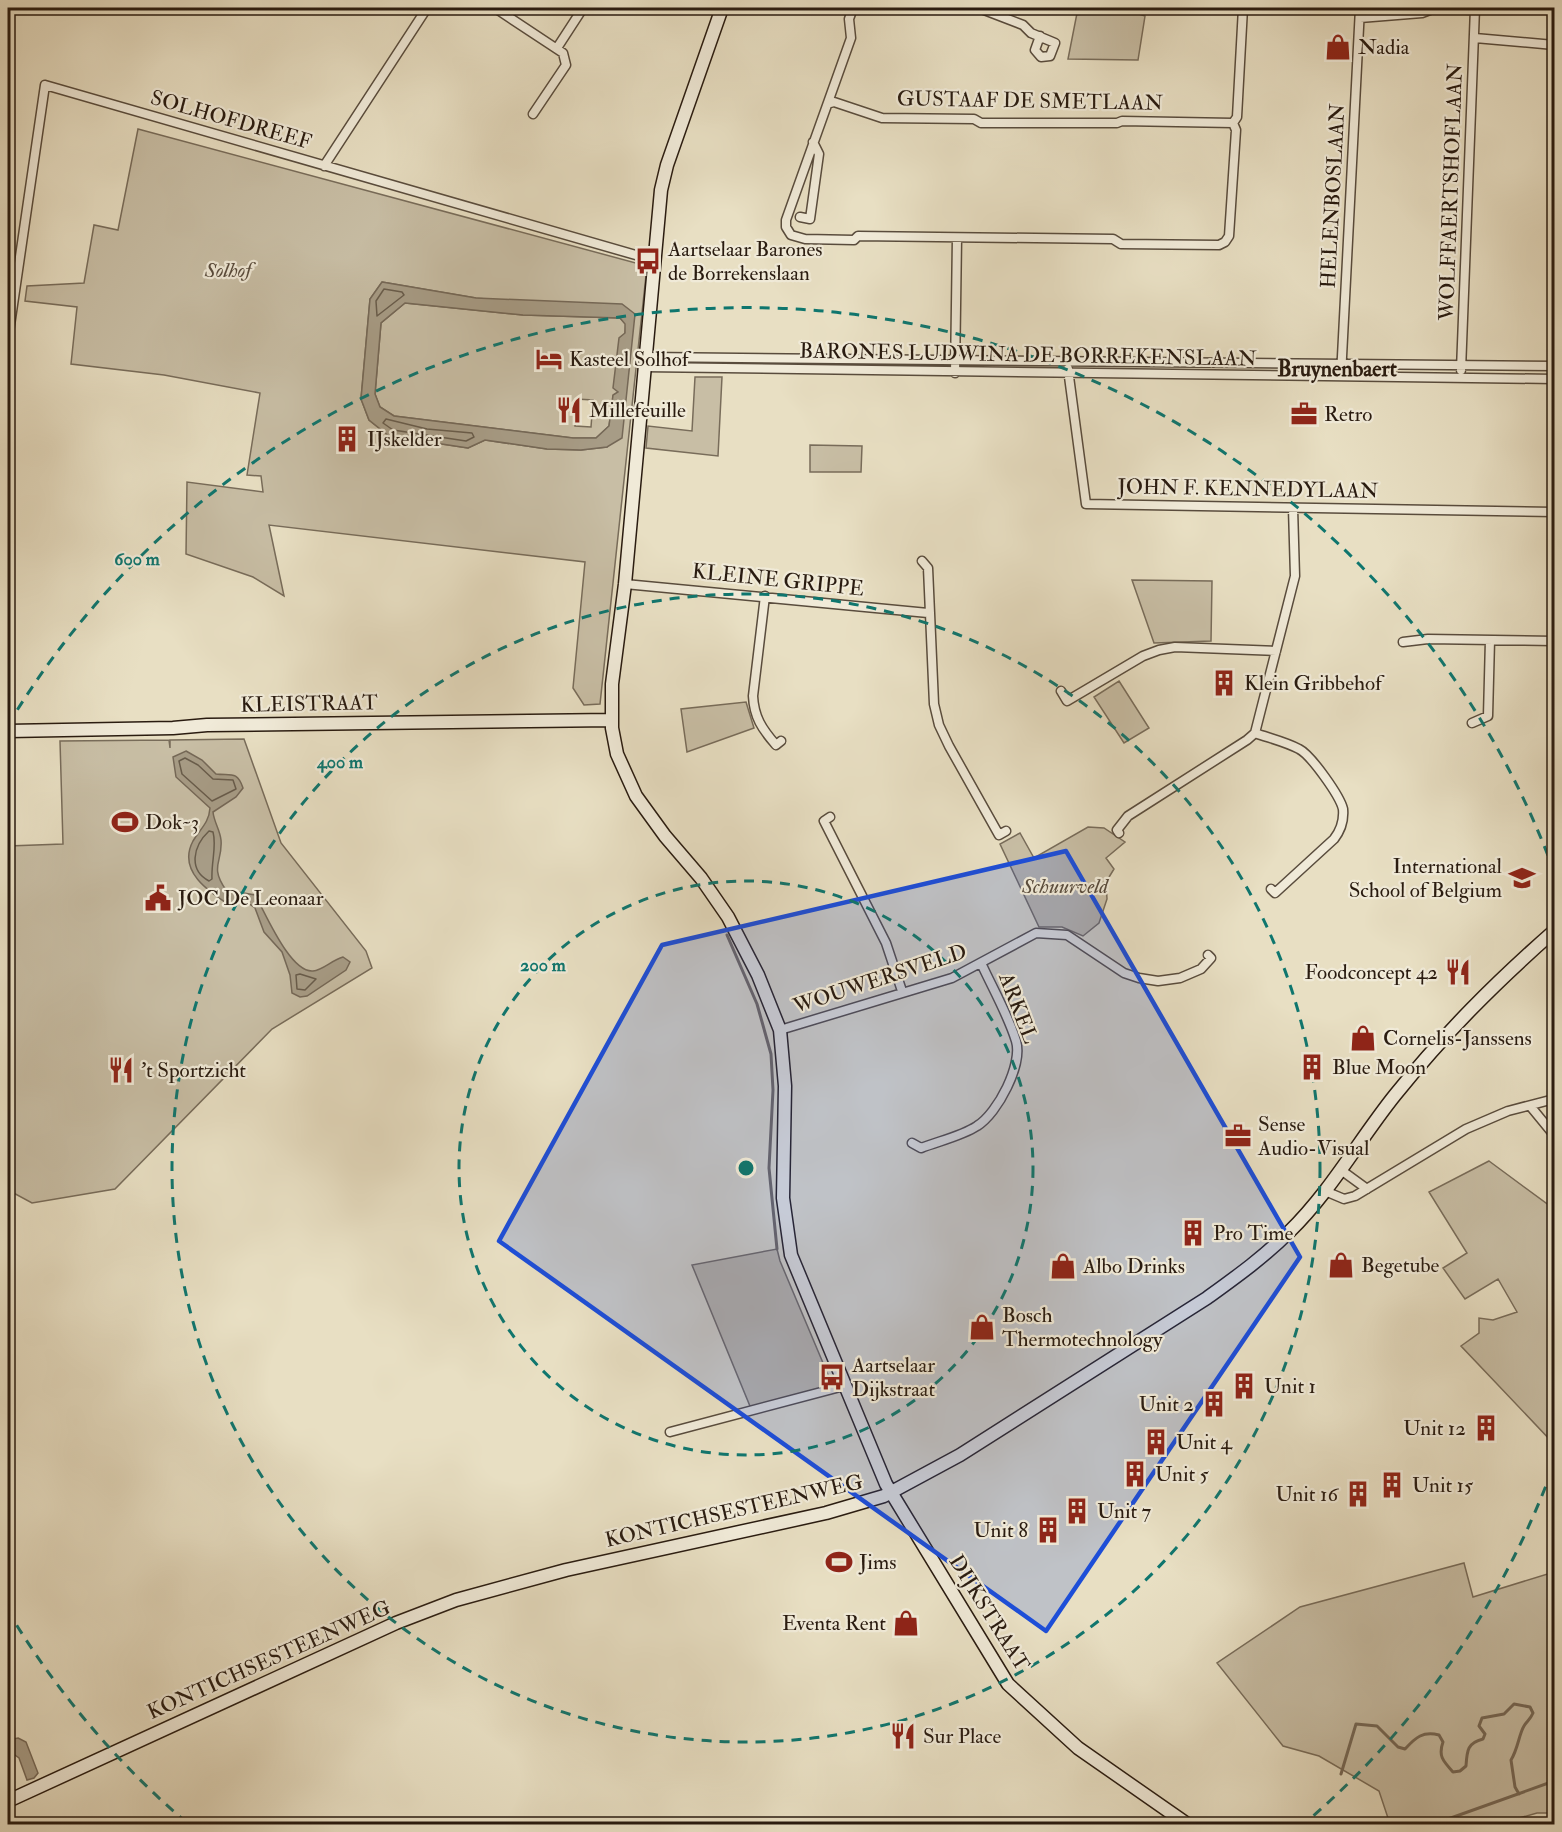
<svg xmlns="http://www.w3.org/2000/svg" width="1562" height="1832" viewBox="0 0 1562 1832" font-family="'IM FELL Double Pica',serif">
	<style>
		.green { fill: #c8bea5; stroke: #786c5a; stroke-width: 1.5; fill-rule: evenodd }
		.water { fill: #a79c86; stroke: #756857; stroke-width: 1.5; fill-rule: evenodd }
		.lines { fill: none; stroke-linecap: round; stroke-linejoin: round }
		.shore { stroke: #685c4b; stroke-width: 1.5 }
		.stream { stroke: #756857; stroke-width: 3 }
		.street-casing { stroke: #594c3d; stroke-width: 11 }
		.secondary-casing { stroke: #291b10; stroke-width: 15 }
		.street { stroke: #f0ead8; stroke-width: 8 }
		.secondary { stroke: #f0ead8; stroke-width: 12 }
		.marked { fill: #1d4ed8; fill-opacity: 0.2; stroke: #1d4ed8; stroke-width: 4.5; stroke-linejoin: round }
		.ring { fill: none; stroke: #0f766e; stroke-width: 3; stroke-dasharray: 10 8 }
		.labels { text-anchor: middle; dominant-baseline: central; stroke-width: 4.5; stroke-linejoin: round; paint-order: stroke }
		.poi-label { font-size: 21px; fill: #291b10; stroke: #f0ead8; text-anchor: start }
		.street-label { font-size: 21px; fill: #291b10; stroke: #f0ead8 }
		.park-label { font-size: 21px; font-style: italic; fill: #594c3d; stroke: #f0ead8 }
		.neighbourhood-label { font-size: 22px; font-weight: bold; fill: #291b10; stroke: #f0ead8 }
		.centre { fill: #0f766e; stroke: #f0ead8; stroke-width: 3 }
		.ring-label { font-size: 18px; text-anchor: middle; font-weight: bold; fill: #0f766e; stroke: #f0ead8; stroke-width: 4.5; stroke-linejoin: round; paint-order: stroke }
	</style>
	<rect width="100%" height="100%" fill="#e8dfc3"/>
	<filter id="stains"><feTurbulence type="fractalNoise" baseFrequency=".00333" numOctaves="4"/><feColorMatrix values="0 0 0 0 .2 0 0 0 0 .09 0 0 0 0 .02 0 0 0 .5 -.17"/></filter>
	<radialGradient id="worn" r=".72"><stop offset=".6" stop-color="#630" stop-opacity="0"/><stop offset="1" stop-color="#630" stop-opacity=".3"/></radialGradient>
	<!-- green -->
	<path class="green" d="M1078 8H1121L1145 16 1138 60 1068 59Z
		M138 129 647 266 600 704 584 705 573 688 585 562 269 525 284 596 253 577 186 554 187 482 263 492 261 476 247 475 260 393 164 375 71 364 77 307 25 301 27 286 84 283 94 225 118 230ZM382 282 476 298 635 314 607 447 581 450 547 449 485 440 468 448 389 436 369 420 361 399 370 299Z
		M405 303 523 315 620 318 626 324 625 333 618 392 613 396 609 426 596 438H573L394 416 380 407 375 394 381 323ZM576 399 593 400 591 427 575 426Z
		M695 377H722L718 456 646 448 648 426 692 431Z
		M810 445 862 446 861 472H810Z
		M1132 580 1212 581 1211 641 1154 643Z
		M1119 681 1149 728 1124 743 1094 697Z
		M746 702 754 728 687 752 681 709Z
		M244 739 281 843 366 951 372 968 272 1029 115 1189 32 1203 8 1190V846L63 844 60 741 169 740 170 748V740Z
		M1088 827 1104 828 1125 842 1106 858 1114 869 1106 882 1107 899 1099 923 1083 936 1062 927H1039L1000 844 1020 833 1034 858Z
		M1489 1161 1554 1209V1319L1551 1322 1554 1325V1444L1461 1346 1479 1333V1318L1493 1320 1517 1312 1498 1279 1465 1299 1443 1268 1467 1253 1429 1192Z
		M777 1249 780 1261 834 1389 752 1411 692 1265Z
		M1464 1563 1473 1597 1554 1572V1813H1537L1498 1824H1390L1379 1791 1319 1756 1283 1746 1217 1663 1300 1607Z"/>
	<!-- water -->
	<path class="water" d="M382 282 476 298 622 304 635 314 622 438 607 447 581 450 547 449 485 440 468 448 389 436 369 420 361 399 370 299ZM405 303 523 315 620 318 625 324V333L619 338 613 388 618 392 613 395 609 426 596 438H573L394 416 380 407 375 394 381 323Z
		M186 751 202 760 216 774C230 776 237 770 243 788L236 797 213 812C214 822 220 830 221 840 223 862 209 866 226 890L255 895C265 912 290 973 313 971 323 970 332 960 343 957L350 962 346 970 307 996 300 997 292 993 290 975 282 952 264 932 255 908 248 903 233 902 231 906C209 892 177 871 193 841 200 829 209 823 210 808L176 777 173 757Z
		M18 1738 26 1742 38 1773 34 1778 27 1780 19 1758 12 1753 8 1754V1740Z"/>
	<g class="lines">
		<!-- shore -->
		<path class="shore" d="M384 289 402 292 404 295 377 316 376 301Z
			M386 419 427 429 472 433 474 437 466 441 393 430 383 423Z
			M185 758 198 765 213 779 233 780 236 789 212 801 182 774 179 761Z
			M209 831 213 832C217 846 211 863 212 879L209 881C188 870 193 846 209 831Z
			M300 974 316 979 305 990 297 989 296 975Z"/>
		<!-- stream -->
		<path class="stream" d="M727 935 757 1004 771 1054 773 1090 769 1168 777 1249
			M1341 1774 1356 1724 1377 1726 1398 1747 1405 1749C1416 1737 1423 1731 1439 1735L1443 1742C1438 1756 1443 1761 1453 1772L1460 1771 1466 1766C1467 1751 1467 1743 1483 1739L1485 1734 1479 1726 1482 1718 1504 1714 1514 1704 1530 1707 1533 1713C1530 1720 1527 1721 1524 1726 1519 1734 1518 1749 1511 1760L1515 1787 1519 1794
			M1434 1824 1554 1781"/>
		<!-- street casing -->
		<g class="street-casing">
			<path id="street" d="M495 8 563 53 566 65 533 114
				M853 8 849 19 851 38 786 220V227L791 235 805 239 854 240 858 236 1113 239 1121 244 1219 245 1225 242 1229 236 1236 130 1233 123 1237 117 1243 8
				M979 8 1023 25 1031 33 1055 43 1050 56 1041 57 1035 50 1040 36
				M1360 18 1422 13 1435 8 1475 10
				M1475 38 1554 45
				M557 48 583 8
				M830 103 834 102 882 118 974 119 981 123H1117L1122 121 1233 123
				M324 166 427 8
				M800 217 810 219 819 154 813 142
				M8 339 45 85 653 260
				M646 357 1554 366
				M644 367 1554 379
				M1068 369 1086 504 1554 512
				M1461 370 1475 8
				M955 373 957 238
				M1341 376 1360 8
				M922 561 928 568 934 704 939 725 949 746 999 835 1006 831
				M625 584 928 613
				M765 596 753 696C754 717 762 729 776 745L781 741
				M1403 642 1428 639 1554 641
				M1061 691 1067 701 1143 656 1159 650 1175 647 1276 651
				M1472 723 1488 716 1490 640
				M1255 733C1269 738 1286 742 1299 749 1311 755 1340 796 1343 809 1344 820 1341 830 1334 839L1275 893 1271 889
				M830 817 824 821 886 943 902 991
				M1119 833 1117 830 1128 816 1247 740 1255 733 1295 576 1293 508
				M780 1030 952 978 1036 933 1067 935 1124 973 1139 978 1158 981 1180 978 1201 969 1211 958 1208 955
				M1531 1107 1554 1135
				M912 1143 921 1148C939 1141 962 1136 977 1126 998 1113 1023 1064 1016 1041 1008 1015 993 989 982 965
				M1341 1170 1367 1189
				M1325 1191 1344 1199 1355 1196 1466 1129 1508 1111 1554 1099
				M670 1432 844 1386"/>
		</g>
		<!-- secondary casing -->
		<g class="secondary-casing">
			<path id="secondary" d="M722 8 667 165 661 190 625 584 612 684V728L617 754 636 796 665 836 701 878 728 917 758 975 780 1030 785 1086 783 1198 791 1255 886 1484 1008 1684 1078 1748 1187 1824
				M8 731 173 728 207 725 612 720
				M8 1801 396 1623 456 1600 566 1570 826 1513 884 1496 960 1455 1207 1298C1236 1277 1264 1257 1289 1232 1331 1191 1359 1140 1395 1095 1446 1032 1494 984 1554 931"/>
		</g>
		<!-- street -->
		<use href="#street" class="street"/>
		<!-- secondary -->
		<use href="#secondary" class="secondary"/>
	</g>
	<!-- marked area -->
	<path class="marked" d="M1066 851 1300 1257 1046 1631 499 1241 662 945Z"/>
	<!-- distance rings -->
	<g class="ring">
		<circle cx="746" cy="1168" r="287"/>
		<circle cx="746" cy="1168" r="574"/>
		<path d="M1552 1470A861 861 0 0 1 1305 1823M187 1823A861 861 0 0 1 8 1611M8 725A861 861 0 0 1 1552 866"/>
	</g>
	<!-- icons -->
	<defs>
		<g id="shop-bare" transform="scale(2.07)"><path d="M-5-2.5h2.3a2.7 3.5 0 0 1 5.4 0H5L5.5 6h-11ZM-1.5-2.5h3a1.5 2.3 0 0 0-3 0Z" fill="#8f2418" stroke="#f0ead8" stroke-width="2.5" paint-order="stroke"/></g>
		<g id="bus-bare" transform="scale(2.07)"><path d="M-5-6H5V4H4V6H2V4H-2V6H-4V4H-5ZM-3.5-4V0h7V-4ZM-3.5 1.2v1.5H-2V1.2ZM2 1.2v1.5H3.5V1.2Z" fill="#8f2418" stroke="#f0ead8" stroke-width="2.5" paint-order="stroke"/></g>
		<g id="hotel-bare" transform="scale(2.07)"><path d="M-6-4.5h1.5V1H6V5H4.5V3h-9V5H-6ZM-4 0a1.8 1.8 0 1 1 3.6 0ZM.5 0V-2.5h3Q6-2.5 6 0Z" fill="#8f2418" stroke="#f0ead8" stroke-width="2.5" paint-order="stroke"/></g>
		<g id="restaurant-bare" transform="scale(2.07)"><path d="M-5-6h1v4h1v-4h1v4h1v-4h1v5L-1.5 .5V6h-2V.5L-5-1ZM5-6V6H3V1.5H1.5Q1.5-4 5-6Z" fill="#8f2418" stroke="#f0ead8" stroke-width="2.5" paint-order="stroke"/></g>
		<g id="office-bare" transform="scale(2.07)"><path d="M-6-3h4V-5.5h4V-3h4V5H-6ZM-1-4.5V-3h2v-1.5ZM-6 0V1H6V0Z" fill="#8f2418" stroke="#f0ead8" stroke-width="2.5" paint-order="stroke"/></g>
		<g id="building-bare" transform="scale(2.07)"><path d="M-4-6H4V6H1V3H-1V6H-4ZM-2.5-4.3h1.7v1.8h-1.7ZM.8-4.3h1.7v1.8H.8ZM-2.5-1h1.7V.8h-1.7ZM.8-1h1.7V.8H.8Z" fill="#8f2418" stroke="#f0ead8" stroke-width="2.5" paint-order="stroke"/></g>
		<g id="stadium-bare" transform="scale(2.07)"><path d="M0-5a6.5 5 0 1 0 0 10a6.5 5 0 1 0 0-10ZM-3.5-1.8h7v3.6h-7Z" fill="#8f2418" stroke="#f0ead8" stroke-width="2.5" paint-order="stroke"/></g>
		<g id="school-bare" transform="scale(2.07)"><path d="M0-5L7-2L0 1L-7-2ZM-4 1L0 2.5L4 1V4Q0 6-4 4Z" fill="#8f2418" stroke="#f0ead8" stroke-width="2.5" paint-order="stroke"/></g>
		<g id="civic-bare" transform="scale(2.07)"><path d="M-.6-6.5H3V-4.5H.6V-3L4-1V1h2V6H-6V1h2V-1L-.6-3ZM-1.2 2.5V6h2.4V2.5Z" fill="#8f2418" stroke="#f0ead8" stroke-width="2.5" paint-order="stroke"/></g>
	</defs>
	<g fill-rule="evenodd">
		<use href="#shop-bare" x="1338" y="47"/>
		<use href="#bus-bare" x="648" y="261"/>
		<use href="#hotel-bare" x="549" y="359"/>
		<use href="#restaurant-bare" x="569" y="410"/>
		<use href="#office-bare" x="1304" y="414"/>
		<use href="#building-bare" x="347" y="439"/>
		<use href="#building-bare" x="1224" y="683"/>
		<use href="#stadium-bare" x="125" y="822"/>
		<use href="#school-bare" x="1522" y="878"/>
		<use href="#civic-bare" x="158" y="898"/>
		<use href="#restaurant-bare" x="1458" y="972"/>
		<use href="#shop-bare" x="1363" y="1038"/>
		<use href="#building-bare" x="1312" y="1067"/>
		<use href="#restaurant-bare" x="121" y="1070"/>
		<use href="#office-bare" x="1238" y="1136"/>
		<use href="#building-bare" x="1193" y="1233"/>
		<use href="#shop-bare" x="1341" y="1265"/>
		<use href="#shop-bare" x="1063" y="1266"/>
		<use href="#shop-bare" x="982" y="1327"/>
		<use href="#bus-bare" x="832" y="1377"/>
		<use href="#building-bare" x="1244" y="1386"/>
		<use href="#building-bare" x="1214" y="1404"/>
		<use href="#building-bare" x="1486" y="1428"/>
		<use href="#building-bare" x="1156" y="1442"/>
		<use href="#building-bare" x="1135" y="1474"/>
		<use href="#building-bare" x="1392" y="1485"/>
		<use href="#building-bare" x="1358" y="1494"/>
		<use href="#building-bare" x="1077" y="1511"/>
		<use href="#building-bare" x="1048" y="1530"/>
		<use href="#stadium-bare" x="839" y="1562"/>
		<use href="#shop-bare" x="906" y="1623"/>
		<use href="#restaurant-bare" x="903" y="1736"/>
	</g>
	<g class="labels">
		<!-- poi labels -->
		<g class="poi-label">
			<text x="1358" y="47">Nadia</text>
			<text x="668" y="249">Aartselaar Barones<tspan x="668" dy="24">de Borrekenslaan</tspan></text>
			<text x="569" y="359">Kasteel Solhof</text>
			<text x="589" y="410">Millefeuille</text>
			<text x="1324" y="414">Retro</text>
			<text x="367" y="439">IJskelder</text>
			<text x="1244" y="683">Klein Gribbehof</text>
			<text x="145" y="822">Dok~3</text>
			<text x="1502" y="866" text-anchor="end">International<tspan x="1502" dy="24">School of Belgium</tspan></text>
			<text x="178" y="898">JOC De Leonaar</text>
			<text x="1438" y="972" text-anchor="end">Foodconcept 42</text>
			<text x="1383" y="1038">Cornelis-Janssens</text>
			<text x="1332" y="1067">Blue Moon</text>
			<text x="141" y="1070">'t Sportzicht</text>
			<text x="1258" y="1124">Sense<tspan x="1258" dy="24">Audio-Visual</tspan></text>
			<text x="1213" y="1233">Pro Time</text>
			<text x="1361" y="1265">Begetube</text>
			<text x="1083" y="1266">Albo Drinks</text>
			<text x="1002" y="1315">Bosch<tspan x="1002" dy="24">Thermotechnology</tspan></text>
			<text x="852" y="1365">Aartselaar<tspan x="852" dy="24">Dijkstraat</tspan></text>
			<text x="1264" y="1386">Unit 1</text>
			<text x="1194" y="1404" text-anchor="end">Unit 2</text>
			<text x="1466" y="1428" text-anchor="end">Unit 12</text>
			<text x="1176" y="1442">Unit 4</text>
			<text x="1155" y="1474">Unit 5</text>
			<text x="1412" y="1485">Unit 15</text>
			<text x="1338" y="1494" text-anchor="end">Unit 16</text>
			<text x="1097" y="1511">Unit 7</text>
			<text x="1028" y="1530" text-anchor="end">Unit 8</text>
			<text x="859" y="1562">Jims</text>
			<text x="886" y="1623" text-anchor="end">Eventa Rent</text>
			<text x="923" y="1736">Sur Place</text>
		</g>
		<!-- street labels -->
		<g class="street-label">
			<text transform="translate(1030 101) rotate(1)">GUSTAAF DE SMETLAAN</text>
			<text transform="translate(231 120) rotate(16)">SOLHOFDREEF</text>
			<text transform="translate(1451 192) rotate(-88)">WOLFFAERTSHOFLAAN</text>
			<text transform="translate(1333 196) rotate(-87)">HELENBOSLAAN</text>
			<text transform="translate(1028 355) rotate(1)">BARONES LUDWINA DE BORREKENSLAAN</text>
			<text transform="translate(1248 489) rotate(1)">JOHN F. KENNEDYLAAN</text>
			<text transform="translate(778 580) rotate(6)">KLEINE GRIPPE</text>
			<text transform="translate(309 704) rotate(-1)">KLEISTRAAT</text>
			<text transform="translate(880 979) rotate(-18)">WOUWERSVELD</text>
			<text transform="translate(1018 1008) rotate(69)">ARKEL</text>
			<text transform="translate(734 1511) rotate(-13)">KONTICHSESTEENWEG</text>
			<text transform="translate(989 1613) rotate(58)">DIJKSTRAAT</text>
			<text transform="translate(269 1660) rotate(-24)">KONTICHSESTEENWEG</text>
		</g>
		<!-- park labels -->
		<g class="park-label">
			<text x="228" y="270">Solhof</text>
			<text x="1065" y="886">Schuurveld</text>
		</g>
		<!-- neighbourhood labels -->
		<g class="neighbourhood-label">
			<text x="1337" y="369">Bruynenbaert</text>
		</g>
	</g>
	<circle cx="746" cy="1168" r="9" class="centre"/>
	<g class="ring-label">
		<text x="137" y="565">600 m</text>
		<text x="340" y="768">400 m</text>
		<text x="543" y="971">200 m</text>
	</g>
	<!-- margin -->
	<rect width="1562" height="1832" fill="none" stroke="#e8dfc3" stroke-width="30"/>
	<rect x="9" y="9" width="1544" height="1814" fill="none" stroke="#291b10" stroke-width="3"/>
	<rect x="15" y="15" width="1532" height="1802" fill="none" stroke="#291b10" stroke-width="1.5"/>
	<rect width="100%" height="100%" filter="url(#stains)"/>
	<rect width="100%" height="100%" fill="url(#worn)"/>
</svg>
